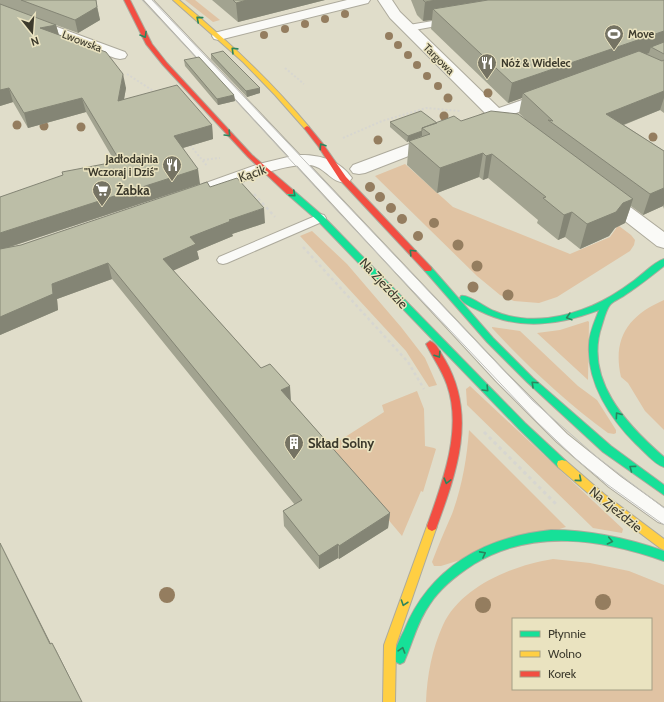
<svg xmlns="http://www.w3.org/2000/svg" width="664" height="702" viewBox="0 0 664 702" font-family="Cabin,sans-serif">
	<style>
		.green { fill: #e0c3a3; fill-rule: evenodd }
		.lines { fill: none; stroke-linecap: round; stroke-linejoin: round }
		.lane-casing { stroke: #adaa9c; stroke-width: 2 }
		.street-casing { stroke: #adaa9c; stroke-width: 2 }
		.fast-casing { stroke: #adaa9c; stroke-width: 2 }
		.slow-casing { stroke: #adaa9c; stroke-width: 2 }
		.jam-casing { stroke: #adaa9c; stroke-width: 2 }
		.path-far2 { stroke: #d7d6d0; stroke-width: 2; stroke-dasharray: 2 2; stroke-linecap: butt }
		.path-far1 { stroke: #d7d6d0; stroke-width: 2.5; stroke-dasharray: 3 3; stroke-linecap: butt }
		.path { stroke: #d7d6d0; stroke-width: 3; stroke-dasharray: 3.5 3.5; stroke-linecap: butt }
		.lane { fill: #fafaf7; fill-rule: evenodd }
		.street { fill: #fafaf7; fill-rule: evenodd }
		.fast { fill: #16e098; fill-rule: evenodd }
		.slow { fill: #ffcf43; fill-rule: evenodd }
		.jam { fill: #f24e42; fill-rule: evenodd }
		.tram { stroke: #c1c1bc; stroke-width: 1 }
		.tree { fill: #947d5f }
		.wall { fill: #a2a390 }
		.shaded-wall { fill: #848575 }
		.building { fill: #bcbea7; stroke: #848575 }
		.oneway { stroke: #2b855d }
		.labels { text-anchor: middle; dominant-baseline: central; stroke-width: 3; stroke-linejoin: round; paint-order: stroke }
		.far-poi-label { font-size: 11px; font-weight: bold; fill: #3c3a2c; stroke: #eae3c0; text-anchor: start }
		.far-street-label { font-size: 11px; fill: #3c3a2c; stroke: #eae3c0 }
		.street-label { font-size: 13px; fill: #3c3a2c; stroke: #eae3c0 }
		.poi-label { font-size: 13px; font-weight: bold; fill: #3c3a2c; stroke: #eae3c0; text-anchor: start }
	</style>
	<rect width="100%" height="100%" fill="#e0ddca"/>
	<!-- green -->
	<path class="green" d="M185 0H195L220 20 213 22Z
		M405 164 453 207 570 254 610 237 617 227 619 226 631 235 635 240 634 245 630 251 557 297 539 303 514 301 500 295 477 276 375 176Z
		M312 231 347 264 401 327 425 358 437 385 429 387 406 351 300 236Z
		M664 300V430L645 411 628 383 621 377C612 338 629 315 664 300Z
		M588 321 589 322 588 380 537 333 560 330Z
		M492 327 520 331 578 386 597 400 616 430V433L614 434 608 433C566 402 527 366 492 328Z
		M470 386 623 529 622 533 593 528 467 405 466 389Z
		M417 391 424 409 425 446 434 448 436 449 423 492 421 491 402 536 328 448 384 412 382 405Z
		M469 430 566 527 441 566H434L432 562C438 546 445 530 452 514 462 487 467 458 469 430Z
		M553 559 590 563 629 571 664 585V702H426C427 676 432 649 443 625 461 586 514 565 553 559ZM513 619H651V689H513Z"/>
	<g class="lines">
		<!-- lane casing -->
		<g class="lane-casing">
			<path id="lane" d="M144 0H153L506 373 567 434 621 477 664 508V524L658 522 609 487 557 442 496 381Z
				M450 18 454 21 453 23 409 31 405 28 409 25Z
				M320 214 324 215 326 218 324 221 227 263 223 264 219 263 217 260 219 257Z"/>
		</g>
		<!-- street casing -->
		<g class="street-casing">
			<path id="street" d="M347 0H370L368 3 219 40 214 39 212 36 214 33Z
				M378 0H392L400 12 499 108 548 91 554 93 556 96 554 99 508 116 524 130 522 134C510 136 503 128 494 121L485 124 479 122 477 119 479 116 485 113 390 18Z
				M0 6 125 52 127 55 125 58 120 59 115 58 0 15Z
				M436 134 442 135 444 139 442 143 365 173 359 174 353 173 350 169 353 165Z
				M296 155C318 154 339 159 352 178L349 182C332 186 326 166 309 165 274 164 242 185 209 193L203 192 200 188 203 184 259 164Z
				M604 190 610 192 664 232V248L657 246 598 200 595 196 598 192Z"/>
		</g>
		<!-- fast casing -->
		<g class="fast-casing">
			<path id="fast" d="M287 190H293L323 216 525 423 566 461 567 464 566 467 562 468 558 467 519 429 317 220 287 194Z
				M664 259V266C651 276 639 286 625 295 621 298 613 301 610 305 606 310 604 319 602 325 583 379 627 425 664 457V467C654 464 644 451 636 444 610 418 587 383 589 345 589 333 595 321 599 310 559 325 520 331 480 311 473 308 464 304 460 298L461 296C468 294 486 308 494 311 510 318 530 320 548 318 579 314 607 301 632 282 641 276 654 262 664 259Z
				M428 266 431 267 493 338 533 378 611 446 664 485V495L603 452 527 382 487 342 425 271 424 269 425 267Z
				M551 530C590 530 627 538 664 551V561C602 539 533 528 474 564 457 575 441 587 430 604 417 622 413 642 404 662L400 664 396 662C392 653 400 639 404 631 430 567 485 537 551 530Z"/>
		</g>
		<!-- slow casing -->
		<g class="slow-casing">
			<path id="slow" d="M173 0H179C226 39 270 80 309 127V129H305L275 95 243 62Z
				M562 460 566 461 604 494 664 539V550L660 548 596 500 558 467 557 464 558 461Z
				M432 521 436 523 437 526 396 645 395 702H383L384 645 427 526 428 523Z"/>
		</g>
		<!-- jam casing -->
		<g class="jam-casing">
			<path id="jam" d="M124 0H130L152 44 167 63 252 155 293 190V194H287L248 157 163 65 146 44Z
				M307 126 309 127 323 144 346 177 431 267 432 269 431 271H425L340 180 318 146 304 128Z
				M430 341C437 343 441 354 445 360 477 415 457 471 437 526L436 529 432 531 428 529 427 526C442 483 463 430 447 385 442 370 433 358 426 344Z"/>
		</g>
		<!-- path-far2 -->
		<path class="path-far2" d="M285 68 304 84
			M127 74 155 92
			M343 138 382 121 426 108 460 111
			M190 145 207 166
			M203 160 220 158"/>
		<!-- path-far1 -->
		<path class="path-far1" d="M254 194 275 217
			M303 247 408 362 424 389"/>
		<!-- path -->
		<path class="path" d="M484 432 558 506"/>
		<!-- lane -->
		<use href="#lane" class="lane"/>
		<!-- street -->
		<use href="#street" class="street"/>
		<!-- fast -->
		<use href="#fast" class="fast"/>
		<!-- slow -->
		<use href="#slow" class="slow"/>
		<!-- jam -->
		<use href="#jam" class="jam"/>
		<!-- tram -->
		<path class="tram" d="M142 0 204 66
			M152 0 533 401 597 457 664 508
			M227 91 340 214 537 422 577 460 608 485 664 525"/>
	</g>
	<!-- trees -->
	<g class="tree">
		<circle cx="345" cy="14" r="4"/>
		<circle cx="325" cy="19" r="4"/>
		<circle cx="305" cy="24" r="4"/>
		<circle cx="285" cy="29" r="4"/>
		<circle cx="264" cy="35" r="4"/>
		<circle cx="389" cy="36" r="4"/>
		<circle cx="398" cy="45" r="4"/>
		<circle cx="408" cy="55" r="4"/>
		<circle cx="417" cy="65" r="4"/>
		<circle cx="427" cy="76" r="4"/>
		<circle cx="438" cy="86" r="4"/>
		<circle cx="488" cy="93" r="4.5"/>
		<circle cx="448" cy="98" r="4.5"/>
		<circle cx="444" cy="116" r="4.5"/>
		<circle cx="17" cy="125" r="4.5"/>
		<circle cx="44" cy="126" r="4.5"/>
		<circle cx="81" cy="127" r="4.5"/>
		<circle cx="653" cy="137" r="4.5"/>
		<circle cx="378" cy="140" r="4.5"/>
		<circle cx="370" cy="187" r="5"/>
		<circle cx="380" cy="197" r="5"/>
		<circle cx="391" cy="208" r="5"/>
		<circle cx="402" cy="219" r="5"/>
		<circle cx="434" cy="223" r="5"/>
		<circle cx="418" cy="236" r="5"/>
		<circle cx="458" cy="245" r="5.5"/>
		<circle cx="477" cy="266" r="5.5"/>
		<circle cx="473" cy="287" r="5.5"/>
		<circle cx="508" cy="295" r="5.5"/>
		<circle cx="167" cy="595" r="8"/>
		<circle cx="603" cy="602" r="8"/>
		<circle cx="483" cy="605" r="8"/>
	</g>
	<!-- wall -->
	<path class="wall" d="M0 0H96L100 20 78 33 56 25 59 35 126 88 124 99 212 125 213 139 183 148 200 184 10 247 21 245 210 187 265 223 232 234 233 236 197 251 199 259 173 270 291 401 390 513 388 528 339 559 338 558 319 569 284 526 283 511 295 505 112 279 57 299 58 310 0 335V197L115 162 86 112 28 128 13 102 0 106Z
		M212 0H325L238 22Z
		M411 0H664V113L660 110 624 125 664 151V209L663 206 643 215 631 206 625 223 615 228 609 236 580 249 565 237 558 240 537 223 538 220 488 178 483 180 479 177 437 193 407 165 409 141 407 142 390 127V122L437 123 525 119 519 113 522 98 508 103 431 29 432 20 423 21 417 15Z
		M211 54 260 93 247 97 211 59Z
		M184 60 234 95 235 101 218 105 185 66Z"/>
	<!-- shaded-wall -->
	<path class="shaded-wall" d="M247 0H325L238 22 236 3Z
		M436 0H487L433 9 432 20 423 21 425 2Z
		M97 7 100 20 78 33 75 20Z
		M56 25 60 39 40 28Z
		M664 31V48L651 47 649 53 527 97 523 93 522 98 508 103 512 83Z
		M123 74 126 88 121 116 118 101Z
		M9 88 13 102 0 106V90Z
		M260 88V93L247 97 246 91Z
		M664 91V98L660 110 600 134 606 114Z
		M234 95 235 101 218 105 217 99Z
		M82 98 86 112 28 128 24 113Z
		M212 125 213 139 176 150 174 136Z
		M422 131V136L407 142 408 136Z
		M483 153 479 177 437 193 440 168Z
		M492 154 488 178 483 180 486 156Z
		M198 169 200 184 0 250V233Z
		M664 188V204L663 206 643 215 650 194Z
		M633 199 625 223 615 228 609 236 580 249 587 224 623 203Z
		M264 208 265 223 232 234 233 236 197 251 199 259 166 274 163 259 190 237 229 220Z
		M572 212 565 237 558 240 564 215Z
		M108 263 112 279 57 299 58 310 0 335V317L52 284Z
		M290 386 291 401 282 405 281 390Z
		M390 513 388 528 339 559V546Z
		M0 542 54 650 50 644Z
		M338 544V558L319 569V556Z
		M52 643 56 650 82 702Z"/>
	<!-- building -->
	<path class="building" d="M21 0H96L97 7 75 20Z
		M233 0H247L236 3Z
		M423 0H436L425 2Z
		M488 0H664V31L512 83 433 9Z
		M0 4 56 25 40 28 106 52 123 74 118 101 177 85 212 125 174 136 198 169 0 233V197L63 175 62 172 120 161 82 98 24 113 9 88 0 90Z
		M664 42V54L651 47Z
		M223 51 260 88 246 91 211 54Z
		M639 51 662 61 664 60V91L606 114 664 151V188L650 194 548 120 553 121 523 93Z
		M199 57 234 95 217 99 184 60Z
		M421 111 437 123 422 128V131L408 136 390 122Z
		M491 111 518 114 633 199 623 203 616 212 587 224 572 212 564 215 543 198 546 197 492 154 486 156 483 153 440 168 409 141 430 134 422 128 454 116 461 121Z
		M237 178 264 208 229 220 231 221 190 237 196 244 163 259 261 368 270 364 290 386 281 390 390 513 339 546 338 544 319 556 283 511 302 500 108 263 52 284 53 294 0 317V249L21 245 207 182 210 187Z
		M0 543 50 644 52 643 82 702H0Z"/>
	<!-- one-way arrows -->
	<defs><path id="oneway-chevron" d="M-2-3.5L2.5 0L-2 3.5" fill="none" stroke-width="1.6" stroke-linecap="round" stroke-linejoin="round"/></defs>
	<g class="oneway">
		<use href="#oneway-chevron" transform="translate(199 19) rotate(-140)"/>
		<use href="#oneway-chevron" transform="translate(144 35) rotate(60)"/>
		<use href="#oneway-chevron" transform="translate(234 50) rotate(-136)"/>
		<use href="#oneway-chevron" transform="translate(228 134) rotate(46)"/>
		<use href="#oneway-chevron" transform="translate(322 146) rotate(-124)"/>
		<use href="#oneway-chevron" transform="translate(293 194) rotate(41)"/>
		<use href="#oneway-chevron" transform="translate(412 252) rotate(-134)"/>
		<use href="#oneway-chevron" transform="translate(569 317) rotate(164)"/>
		<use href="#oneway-chevron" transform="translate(438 355) rotate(57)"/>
		<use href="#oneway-chevron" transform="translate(534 384) rotate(-137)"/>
		<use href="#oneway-chevron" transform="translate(486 389) rotate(46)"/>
		<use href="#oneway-chevron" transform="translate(618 415) rotate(-126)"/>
		<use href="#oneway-chevron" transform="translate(632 468) rotate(-143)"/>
		<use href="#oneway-chevron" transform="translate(579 479) rotate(41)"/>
		<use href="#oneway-chevron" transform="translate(447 481) rotate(105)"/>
		<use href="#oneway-chevron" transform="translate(610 541) rotate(12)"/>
		<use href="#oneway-chevron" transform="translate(483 554) rotate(-28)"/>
		<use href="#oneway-chevron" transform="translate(404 603) rotate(109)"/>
		<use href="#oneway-chevron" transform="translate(402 650) rotate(-73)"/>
	</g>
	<!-- icons -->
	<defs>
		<g id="stadium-pin" transform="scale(1)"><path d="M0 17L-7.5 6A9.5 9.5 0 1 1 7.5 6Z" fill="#757363" stroke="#eae3c0"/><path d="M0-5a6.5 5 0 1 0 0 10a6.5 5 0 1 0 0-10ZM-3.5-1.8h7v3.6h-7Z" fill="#fff"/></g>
		<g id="restaurant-pin" transform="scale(1)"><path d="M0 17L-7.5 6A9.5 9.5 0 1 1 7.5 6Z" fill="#757363" stroke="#eae3c0"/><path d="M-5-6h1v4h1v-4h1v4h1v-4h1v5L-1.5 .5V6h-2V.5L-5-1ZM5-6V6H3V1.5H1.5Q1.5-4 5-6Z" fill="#fff"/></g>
		<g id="supermarket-pin" transform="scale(1)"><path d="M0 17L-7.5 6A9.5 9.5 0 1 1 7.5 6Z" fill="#757363" stroke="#eae3c0"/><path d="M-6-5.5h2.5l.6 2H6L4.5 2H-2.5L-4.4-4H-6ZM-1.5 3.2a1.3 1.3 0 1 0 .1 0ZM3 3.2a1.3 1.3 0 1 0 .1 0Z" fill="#fff"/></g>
		<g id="building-pin" transform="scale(1)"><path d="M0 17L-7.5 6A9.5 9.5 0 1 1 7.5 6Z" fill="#757363" stroke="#eae3c0"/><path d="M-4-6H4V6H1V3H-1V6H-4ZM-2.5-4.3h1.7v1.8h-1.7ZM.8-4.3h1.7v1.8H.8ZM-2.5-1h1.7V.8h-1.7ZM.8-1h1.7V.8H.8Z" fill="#fff"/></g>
	</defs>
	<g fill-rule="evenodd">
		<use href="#stadium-pin" x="614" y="34"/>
		<use href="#restaurant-pin" x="487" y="63"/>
		<use href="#restaurant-pin" x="172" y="165"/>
		<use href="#supermarket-pin" x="102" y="190"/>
		<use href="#building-pin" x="294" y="443"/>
	</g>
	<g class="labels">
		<!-- far-poi labels -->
		<g class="far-poi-label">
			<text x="628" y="34">Move</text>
			<text x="501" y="63">Nóż &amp; Widelec</text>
			<text x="158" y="159" text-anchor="end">Jadłodajnia<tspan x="158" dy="13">"Wczoraj i Dziś"</tspan></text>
		</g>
		<!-- far-street labels -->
		<g class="far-street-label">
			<text transform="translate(82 41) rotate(21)">Lwowska</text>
			<text transform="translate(439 59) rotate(45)">Targowa</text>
		</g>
		<!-- street labels -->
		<g class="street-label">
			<text transform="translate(252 173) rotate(-19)">Kącik</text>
			<text transform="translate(384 283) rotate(47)">Na Zjeździe</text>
			<text transform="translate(616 509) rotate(39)">Na Zjeździe</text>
		</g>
		<!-- poi labels -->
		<g class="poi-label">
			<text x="116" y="190">Żabka</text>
			<text x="308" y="443">Skład Solny</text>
		</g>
	</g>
	<!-- legend -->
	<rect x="512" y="618" width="140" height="72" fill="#eae3c0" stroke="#a49f85"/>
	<rect x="520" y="631" width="20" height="6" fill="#16e098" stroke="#a49f85"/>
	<text x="548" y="638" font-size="12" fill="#3c3a2c">Płynnie</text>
	<rect x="520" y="651" width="20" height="6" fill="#ffcf43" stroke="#a49f85"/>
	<text x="548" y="658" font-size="12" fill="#3c3a2c">Wolno</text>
	<rect x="520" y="671" width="20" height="6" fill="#f24e42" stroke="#a49f85"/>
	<text x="548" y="678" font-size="12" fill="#3c3a2c">Korek</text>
	<!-- north arrow -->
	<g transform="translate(32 32) rotate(163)" stroke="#eae3c0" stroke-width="3" paint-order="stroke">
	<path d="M0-3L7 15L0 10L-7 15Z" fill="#3c3a2c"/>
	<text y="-6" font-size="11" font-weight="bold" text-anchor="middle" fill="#3c3a2c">N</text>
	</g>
</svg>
